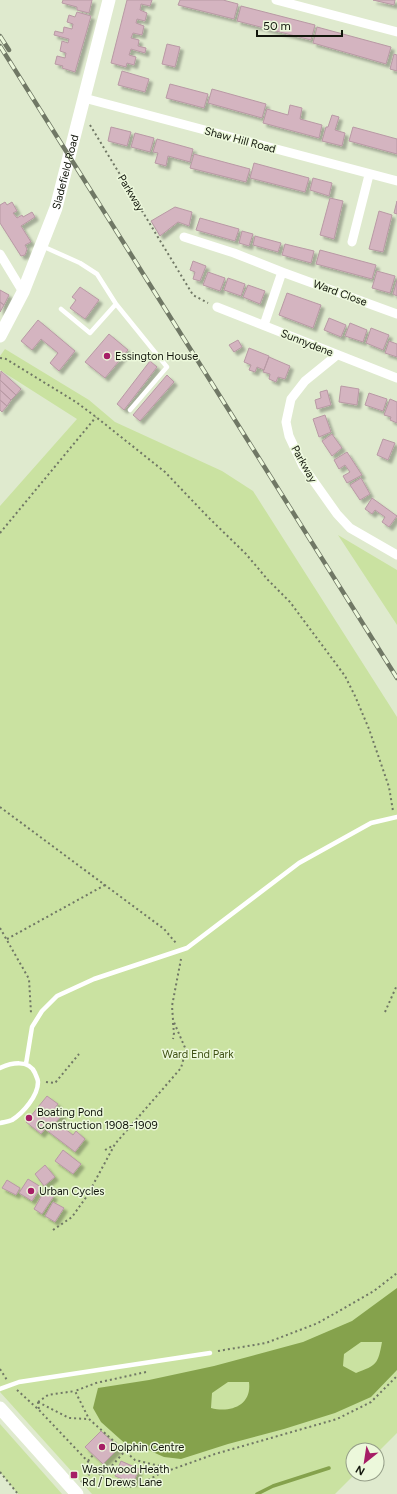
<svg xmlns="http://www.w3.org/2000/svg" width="397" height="1494" viewBox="0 0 397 1494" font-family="Figtree,sans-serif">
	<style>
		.green { fill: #cae2a1 }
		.water { fill: #85a24c; fill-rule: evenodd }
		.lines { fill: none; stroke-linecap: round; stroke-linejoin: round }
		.stream { stroke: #85a24c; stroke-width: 3.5 }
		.building { fill: #d4b4c0; stroke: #b899a4; filter: url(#shadow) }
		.path { stroke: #707765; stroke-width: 2; stroke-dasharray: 2 3; stroke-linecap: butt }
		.lane { stroke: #fff; stroke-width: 4.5 }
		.street { stroke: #fff; stroke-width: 9 }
		.secondary { stroke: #fff; stroke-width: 13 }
		.rail-casing { stroke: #707865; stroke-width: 4.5 }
		.rail { stroke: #ecf8db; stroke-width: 3; stroke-dasharray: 9; stroke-linecap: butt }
		.poi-dot { fill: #a61e66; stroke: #ecf8db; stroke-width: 1.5 }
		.labels { text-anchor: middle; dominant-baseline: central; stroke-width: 3; stroke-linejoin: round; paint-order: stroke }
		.street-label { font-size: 11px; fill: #12160c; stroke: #ecf8db }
		.poi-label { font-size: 11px; fill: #12160c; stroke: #ecf8db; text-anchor: start }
		.park-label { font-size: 11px; fill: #405215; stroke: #ecf8db }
	</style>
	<defs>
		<filter id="shadow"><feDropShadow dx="3.5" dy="3.5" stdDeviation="1" flood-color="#0004"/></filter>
	</defs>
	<rect width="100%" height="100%" fill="#dfeace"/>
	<!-- green -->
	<path class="green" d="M5 349 89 400 115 422 222 471 253 491 397 717V1433L377 1453V1450H353V1474H355L335 1494H92L0 1392V506L77 419 0 370V356Z
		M338 535 397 570V625Z
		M0 1424 62 1494H18L0 1472Z"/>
	<!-- water -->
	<path class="water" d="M397 1288V1370L371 1397 335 1413 284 1429 228 1444 181 1459 164 1457 146 1449 130 1448 101 1422 93 1408 98 1388 149 1380 214 1366 303 1342 352 1321ZM361 1342H382C378 1364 377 1365 356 1373L343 1366 344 1354ZM228 1382H249C252 1406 230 1413 211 1408L212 1393Z"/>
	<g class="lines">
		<!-- stream -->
		<path class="stream" d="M257 1494 273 1486 329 1468"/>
	</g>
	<!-- building -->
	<path class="building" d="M63 0H92L89 13 77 10V7L62 3Z
		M127 0H152L150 6 141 4 140 10 147 13 145 21 137 19 136 23 144 26 142 35 133 33 131 38 139 40 138 46 146 48 145 53 131 49 129 55 136 57 134 65 127 63 126 67 111 63Z
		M180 0H223L238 4 234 19 178 5Z
		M373 0H395L394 5Z
		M241 6 315 25 311 40 237 21Z
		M77 12 91 16 75 72 62 68 63 66 55 64 57 56 65 58 66 53 60 51 62 41 68 43 69 39 54 35 55 31 63 33 64 27 72 29 73 24 67 22 69 15 75 17Z
		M317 27 391 47 386 64 313 43Z
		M167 44 180 47 175 67 162 64Z
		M394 54 397 55V71L390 69Z
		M122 71 149 79 145 92 118 85Z
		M170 84 208 94 204 108 166 98Z
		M212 89 266 104 262 118 208 103Z
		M290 105 302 108 300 119 322 125 319 138 263 123 267 109 288 115Z
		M332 115 339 117 335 130 345 133 342 146 322 141 326 127H328Z
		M111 127 131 132 127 146 108 141Z
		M353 127 397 139V154L349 141Z
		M135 133 154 138 150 152 131 147Z
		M157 139 193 149 190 162 168 156 166 166 155 163 158 153 153 152Z
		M194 154 250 169 246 182 190 168Z
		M254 163 309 178 305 192 250 178Z
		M313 178 332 183 329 196 310 190Z
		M330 198 343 201 334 239 320 235Z
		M397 201V214L394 213Z
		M5 202 7 205 12 202 17 211 13 213 17 218 22 215 23 217 32 212 35 217 21 226 31 242 25 245 27 249 25 255 21 256 0 223V205Z
		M175 207 192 212 189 226 178 222 160 236 151 221Z
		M379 211 392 215 383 252 369 249Z
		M200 218 239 229 235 241 196 230Z
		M242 231 253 234 249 246 239 243Z
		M255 236 281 243 278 252 253 245Z
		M285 244 314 251 311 263 282 255Z
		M320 250 376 265 372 279 316 264Z
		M193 261 206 266 200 281 193 279 195 272 190 270Z
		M377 271 395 276 390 293 372 288Z
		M208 272 225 278 220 291 203 285Z
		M228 278 245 284 241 296 224 290Z
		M397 280V296L393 294Z
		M248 285 265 291 260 304 243 297Z
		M80 287 99 300 85 319 70 308 76 300 72 297Z
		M0 290 9 295 4 305 0 302Z
		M287 293 321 305 313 328 279 315Z
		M0 302 4 305 0 312Z
		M329 318 346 325 341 337 324 330Z
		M38 320 75 351 59 371 50 363 58 353 41 339 32 350 21 341Z
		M350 323 367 330 363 342 345 336Z
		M371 328 389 335 383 350 366 343Z
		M109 334 128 350 105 378 85 362Z
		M238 340 242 347 234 352 229 345Z
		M389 341 397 344V357L385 353Z
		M249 348 269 356 264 370 257 367 255 372 249 370 251 365 244 362Z
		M269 357 290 366 285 379 278 377 276 382 269 379 270 374 263 372Z
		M150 361 157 367 124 410 117 404Z
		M1 371 21 389 16 395 0 380Z
		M167 375 174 382 140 421 133 415Z
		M0 380 16 395 11 400 0 390Z
		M341 386 359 389 357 405 339 402Z
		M0 390 11 400 7 406 0 400Z
		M327 390 331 405 317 409 315 400 321 398 320 392Z
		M369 393 387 399 383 411 365 405Z
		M390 399 397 402V423L390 420 391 417 384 415Z
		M0 400 7 406 2 412 0 410Z
		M325 415 331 432 319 437 313 419Z
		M332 434 342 448 332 456 322 441Z
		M383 439 395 443 388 460 377 455Z
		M347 452 362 475 347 483 343 476 350 472 345 465 339 469 334 460Z
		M361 478 370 494 360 500 350 485Z
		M372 498 397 516 389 527 382 522 385 517 375 510 372 514 365 509Z
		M47 1096 58 1104 55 1108 63 1114 56 1122 73 1135 76 1131 85 1139 75 1152 45 1129 41 1134 26 1122Z
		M63 1150 81 1164 73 1174 55 1161Z
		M45 1165 55 1177 44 1186 35 1174Z
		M28 1179 41 1187 32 1201 19 1193Z
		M7 1180 20 1188 16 1195 2 1188Z
		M45 1190 54 1196 42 1214 34 1209Z
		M53 1202 64 1208 55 1222 45 1216Z
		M101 1431 119 1448 103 1464 85 1447Z
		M121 1461 139 1469 133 1483 115 1476Z"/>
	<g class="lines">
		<!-- path -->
		<path class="path" d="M90 125 193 295 208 303
			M0 358 6 359 76 402 96 417 165 472 208 517 246 554 268 580 290 602 345 676 355 696 369 729 389 787 393 811
			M0 533 96 417
			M0 807 164 929 176 943
			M0 928 29 979 31 1013
			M7 939 105 885
			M385 1012 397 985
			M173 1023 174 1033 173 1039
			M46 1082 55 1083 79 1054
			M105 1150 114 1145
			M53 1230 72 1217 87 1196 115 1144 181 1068 186 1050 173 1020 172 1006 181 959
			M218 1351 266 1343 318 1323 374 1291 397 1273
			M0 1369 7 1380
			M146 1372 96 1383 75 1391 89 1419 135 1460 172 1469
			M17 1390 39 1410 95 1469
			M38 1402 69 1418 88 1419
			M38 1402 48 1395 75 1391
			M38 1402 39 1410
			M88 1461 93 1455
			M0 1472 18 1494
			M102 1477 125 1451
			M81 1482 95 1469 107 1482 128 1487 139 1485 159 1474 215 1454 337 1419 371 1402 397 1376"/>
		<!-- lane -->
		<path class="lane" d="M42 246 80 263 97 274 116 304 90 333 61 309
			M116 304 167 367 130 410
			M26 1064 32 1027 42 1011 57 996 94 979 187 948 299 863 371 823 397 817
			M0 1068C11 1063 29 1059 35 1073 36 1076 38 1079 38 1082 38 1096 23 1113 12 1120 8 1122 4 1122 0 1123
			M0 1389 19 1382 210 1353"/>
		<!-- street -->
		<path class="street" d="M276 0 397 32
			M84 98 397 181
			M184 237 234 253 282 272
			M352 242 369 175
			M0 254 23 292
			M217 307 397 378
			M264 325 282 272 397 314
			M337 355 305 381 291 399 286 422 289 436 303 466 337 514 350 528 397 555"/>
		<!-- secondary -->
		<g class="secondary">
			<path id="s1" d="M0 336 23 292 56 208 109 0"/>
			<path d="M0 1408 77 1494"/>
		</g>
		<!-- rail casing -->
		<g class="rail-casing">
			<path id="rail" d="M0 36 9 50
				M0 46 397 678"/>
		</g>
		<!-- rail -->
		<use href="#rail" class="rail"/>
	</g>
	<!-- markers -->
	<g class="poi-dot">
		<circle cx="107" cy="356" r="4"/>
		<circle cx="29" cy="1118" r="4"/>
		<circle cx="31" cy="1191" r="4"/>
		<circle cx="102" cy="1447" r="4"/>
		<rect x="70" y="1471" width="8" height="8" rx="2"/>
	</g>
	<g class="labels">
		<!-- street labels -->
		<g class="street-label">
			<text transform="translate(240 140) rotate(15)">Shaw Hill Road</text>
			<text stroke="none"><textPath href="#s1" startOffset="177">Sladefield Road</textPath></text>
			<text transform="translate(131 193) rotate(59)">Parkway</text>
			<text transform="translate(340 293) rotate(20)">Ward Close</text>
			<text transform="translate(307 343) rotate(22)">Sunnydene</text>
			<text transform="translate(304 464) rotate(61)">Parkway</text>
		</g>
		<!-- poi labels -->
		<g class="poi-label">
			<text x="115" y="356">Essington House</text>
			<text x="37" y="1112">Boating Pond<tspan x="37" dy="13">Construction 1908-1909</tspan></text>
			<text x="39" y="1191">Urban Cycles</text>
			<text x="110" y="1447">Dolphin Centre</text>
			<text x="82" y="1469">Washwood Heath<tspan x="82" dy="13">Rd / Drews Lane</tspan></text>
		</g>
		<!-- park labels -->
		<g class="park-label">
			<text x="198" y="1054">Ward End Park</text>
		</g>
	</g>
	<!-- north arrow -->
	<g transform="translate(365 1462) rotate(210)"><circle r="19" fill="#ecf8db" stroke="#959e88"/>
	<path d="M0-3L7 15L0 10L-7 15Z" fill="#a61e66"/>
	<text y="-6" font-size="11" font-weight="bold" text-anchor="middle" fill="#12160c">N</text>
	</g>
	<!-- scale -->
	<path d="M257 30v6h85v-6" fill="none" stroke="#12160c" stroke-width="2"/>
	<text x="263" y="30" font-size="12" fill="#12160c" stroke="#ecf8db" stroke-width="3" paint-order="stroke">50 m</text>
</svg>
